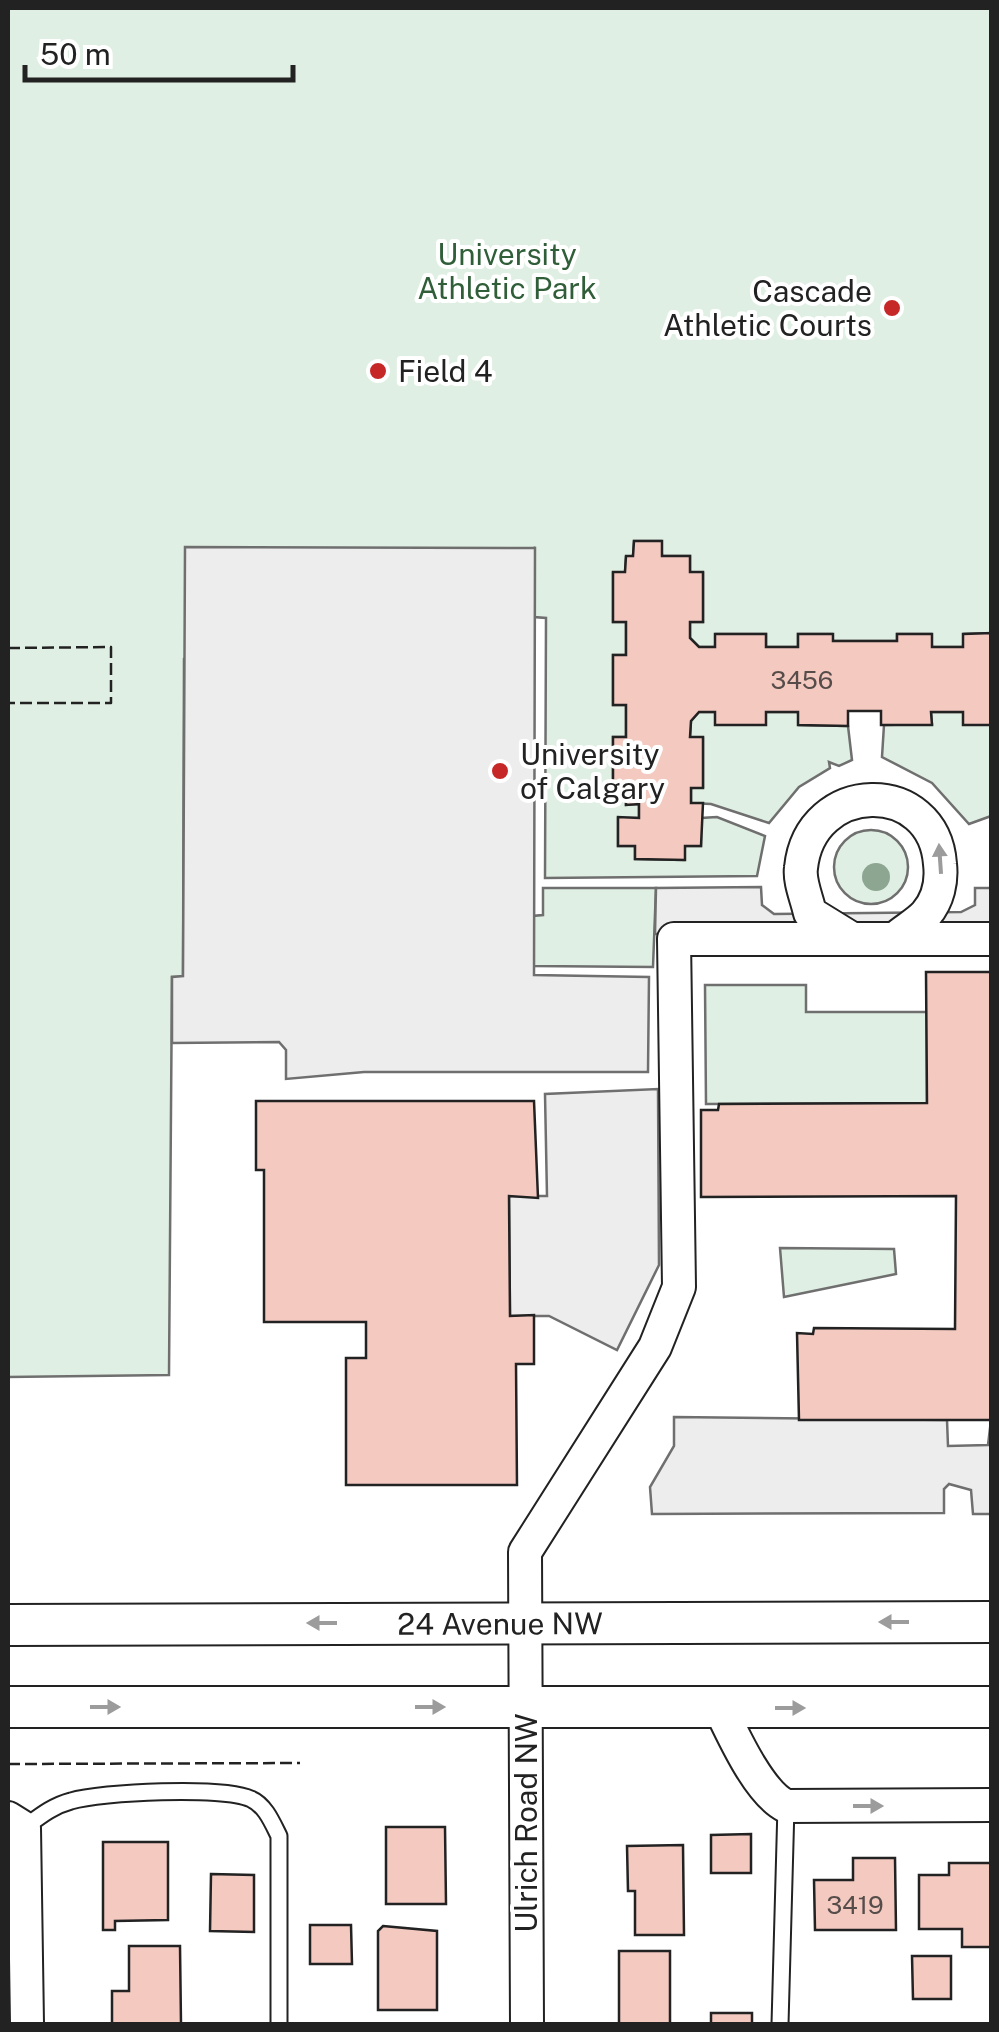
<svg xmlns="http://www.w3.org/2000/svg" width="999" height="2032" viewBox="0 0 999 2032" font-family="'Public Sans',sans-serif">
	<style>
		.green { fill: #e0efe3; stroke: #6f6f6f; stroke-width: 2.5 }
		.parking { fill: #ededed; stroke: #6f6f6f; stroke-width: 2.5 }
		.building { fill: #f3c9c0; stroke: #222; stroke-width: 2.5 }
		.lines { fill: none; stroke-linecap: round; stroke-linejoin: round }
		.service-casing { stroke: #222; stroke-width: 19 }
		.minor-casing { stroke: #222; stroke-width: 36 }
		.tertiary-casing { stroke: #222; stroke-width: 44 }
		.service { stroke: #fff; stroke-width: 15 }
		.minor { stroke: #fff; stroke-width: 32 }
		.tertiary { stroke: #fff; stroke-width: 40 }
		.fence { stroke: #222; stroke-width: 2.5; stroke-dasharray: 12 5; stroke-linecap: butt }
		.tree { fill: #8da692 }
		.oneway { fill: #9c9c9c }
		.poi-dot { fill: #c62828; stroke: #fff; stroke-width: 4 }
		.labels { text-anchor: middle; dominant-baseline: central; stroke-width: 8; stroke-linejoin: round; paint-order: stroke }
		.number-label { font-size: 25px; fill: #564c4a }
		.park-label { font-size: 30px; fill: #2f5e38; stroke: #fff }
		.poi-label { font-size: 30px; fill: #222; stroke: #fff; text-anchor: start }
		.street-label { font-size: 30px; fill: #222; stroke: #fff }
	</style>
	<rect width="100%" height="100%" fill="#fff"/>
	<!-- green -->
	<path class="green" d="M8 8H991V633L964 634 963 647H932L931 634H897V641H833L832 634H798V647H766V634H716L715 647H699L690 638V622H703V573L690 572V556H662L661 541H634L633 556 626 557 625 572 613 573V622H626V655H613V705H626V737H613V788H626V805L639 804V818H618V846H635V859L684 860 685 846H701V818L717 817 765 836 757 876 545 878 546 618 534 617V548L184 659 183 977H172L169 1375 8 1377Z
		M699 712H798L799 725 848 726 852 760 839 766 829 762 830 768 799 787 769 823 711 804 691 803V788L703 787V738L690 737 691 721Z
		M931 712H963L991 725V816L969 824 932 783 882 757 884 725 932 724Z
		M834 867a37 37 0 1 1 74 0a37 37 0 1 1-74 0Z
		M543 888H656L653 967 533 966 532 916 543 915Z
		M705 985H806V1012H927V1103L706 1104Z
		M780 1248 894 1249 896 1274 784 1297Z"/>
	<!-- parking -->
	<path class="parking" d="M185 547 535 548 534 975 649 977 648 1072H364L286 1079V1050L279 1042 172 1043V977L183 976Z
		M761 887 762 905 774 914 961 912 975 905V888H991V931L655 934 656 888Z
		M658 1089 659 1265 617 1350 549 1316H510L509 1196H547L545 1094Z
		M674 1417 947 1420 948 1446 988 1445 991 1420V1514H973L971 1490 949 1484 944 1489V1513L652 1514 650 1487 674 1446Z"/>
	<!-- building -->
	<path class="building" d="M634 541H662V556H690V572H703V622H690V638L699 647H715V634H766V647H798V634H833V641H897V634H932V647H963V634L992 633V725H963V712H931L932 725H881V711H848V726L798 725V712H766V725H715V712H699L691 721 690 737H703V788H691V803H703L701 846H685V860L635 859V846H618V817L639 818V804L626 805V788H613V737H626V705H613V655H626V622H613V572H625L626 556H633Z
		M926 972H992V1420H799L797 1333 813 1334 814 1328 955 1329 956 1196 701 1197V1110H718L719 1104 927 1103Z
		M256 1101H534L538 1198 509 1196 510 1316 534 1315V1364H516L517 1485H346V1358H366V1322H264V1170H256Z
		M386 1827H445L446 1904H386Z
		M751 1834V1873H711V1835Z
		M103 1842H168V1920L115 1921V1930H103Z
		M683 1845 684 1935H635V1891H628L627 1846Z
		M853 1858H895L896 1930H815L814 1880H853Z
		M949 1863H992V1947H962V1929H919V1875H949Z
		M211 1874 254 1875V1932L210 1931Z
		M310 1925H351L352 1964H310Z
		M383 1926 437 1931V2010H378V1931Z
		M129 1946H180L181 2024H112V1991H129Z
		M619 1951H670V2024H619Z
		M912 1956H951V1999H913Z
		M711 2013H752V2024H711Z"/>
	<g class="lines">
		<!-- service casing -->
		<g class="service-casing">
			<path id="service" d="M24 1828C39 1817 52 1806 71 1801 101 1792 223 1786 251 1799 265 1805 272 1822 279 1836V2024
				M780 2024 786 1806"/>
		</g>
		<!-- minor casing -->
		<g class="minor-casing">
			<path id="minor" d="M849 937 810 913C807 899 799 881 801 868 810 779 934 777 940 864 942 881 938 900 926 914 918 923 905 930 896 938
				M720 1708C733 1735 759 1793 786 1806L992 1805
				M8 1818 24 1828 27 2024
				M527 2024 525 1552 655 1347 679 1287 674 939H992"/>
		</g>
		<!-- tertiary casing -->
		<g class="tertiary-casing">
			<g id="tertiary">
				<path id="s1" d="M8 1625 992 1622"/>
				<path d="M8 1707H992"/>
			</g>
		</g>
		<!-- service -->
		<use href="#service" class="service"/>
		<!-- minor -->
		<use href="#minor" class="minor"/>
		<!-- tertiary -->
		<use href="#tertiary" class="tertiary"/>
		<!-- fence -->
		<path class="fence" d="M8 648 111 647V703H8
			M8 1764 300 1763"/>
	</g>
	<!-- trees -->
	<circle class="tree" cx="876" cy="877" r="14"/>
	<!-- one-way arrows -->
	<defs><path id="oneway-solid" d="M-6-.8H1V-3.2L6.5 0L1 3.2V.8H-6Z" transform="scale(2.5)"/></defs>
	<g class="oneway">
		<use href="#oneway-solid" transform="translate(940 859) rotate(-94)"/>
		<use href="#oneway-solid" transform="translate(894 1622) rotate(-180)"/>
		<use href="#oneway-solid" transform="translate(322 1623) rotate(180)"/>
		<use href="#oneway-solid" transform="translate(105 1707)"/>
		<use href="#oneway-solid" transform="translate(430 1707)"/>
		<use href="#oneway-solid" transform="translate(790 1708)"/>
		<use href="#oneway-solid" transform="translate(868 1806)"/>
	</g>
	<!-- markers -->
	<g class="poi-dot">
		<circle cx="892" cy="308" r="10"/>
		<circle cx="378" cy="371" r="10"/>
		<circle cx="500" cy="771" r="10"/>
	</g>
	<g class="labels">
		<!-- number labels -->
		<g class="number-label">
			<text x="802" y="680">3456</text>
			<text x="855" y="1905">3419</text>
		</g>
		<!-- park labels -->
		<g class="park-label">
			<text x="507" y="254">University<tspan x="507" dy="34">Athletic Park</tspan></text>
		</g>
		<!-- poi labels -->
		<g class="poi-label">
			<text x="872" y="291" text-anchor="end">Cascade<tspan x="872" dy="34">Athletic Courts</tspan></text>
			<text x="398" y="371">Field 4</text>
			<text x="520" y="754">University<tspan x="520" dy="34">of Calgary</tspan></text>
		</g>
		<!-- street labels -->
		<g class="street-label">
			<text stroke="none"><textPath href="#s1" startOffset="492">24 Avenue NW</textPath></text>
			<text transform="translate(526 1823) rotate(-90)">Ulrich Road NW</text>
		</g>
	</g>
	<!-- border -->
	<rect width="999" height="2032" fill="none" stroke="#222222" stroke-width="20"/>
	<!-- scale -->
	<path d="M25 65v15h268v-15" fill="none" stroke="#222222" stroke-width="5"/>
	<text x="40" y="65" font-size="30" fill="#222222" stroke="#ffffff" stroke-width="8" paint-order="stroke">50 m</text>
</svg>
